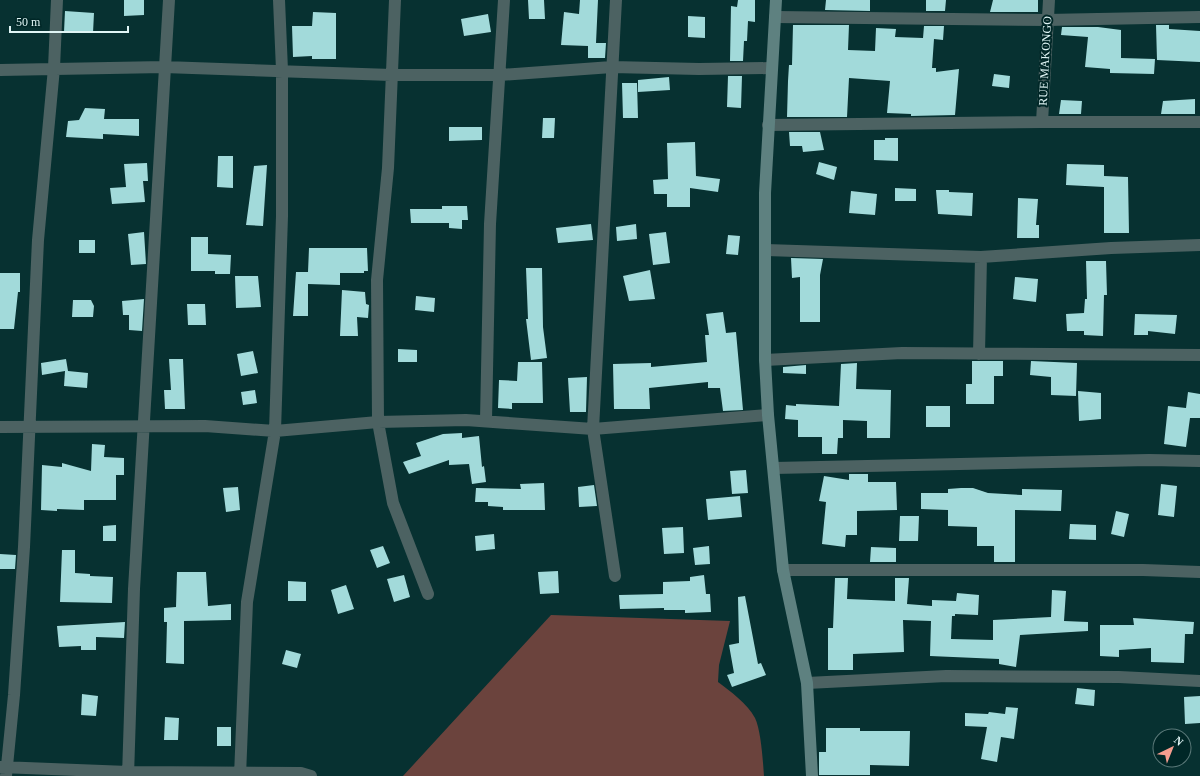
<svg xmlns="http://www.w3.org/2000/svg" width="1200" height="776" viewBox="0 0 1200 776" font-family="Georgia,serif">
	<style>
		.green { fill: #6b433d }
		.building { fill: #a2dada }
		.lines { fill: none; stroke-linecap: round; stroke-linejoin: round }
		.street { stroke: #4c6262; stroke-width: 12 }
		.secondary { stroke: #5e8180; stroke-width: 12 }
		.labels { text-anchor: middle; dominant-baseline: central; stroke-width: 4; stroke-linejoin: round; paint-order: stroke }
		.street-label { font-size: 12px; fill: #e0f5f5; stroke: #002727 }
	</style>
	<rect width="100%" height="100%" fill="#073131"/>
	<!-- green -->
	<path class="green" d="M551 615 730 621 719 665 718 682C731 692 747 703 755 718 761 730 763 762 764 776H403Z"/>
	<!-- building -->
	<path class="building" d="M124 0H144V15L124 16Z
		M528 0H544L545 19H529Z
		M580 0H598L596 43H606L605 58H588V46L561 45 564 12 579 14Z
		M738 0H755V22L748 21 747 41H744L743 61H730L731 6 737 7Z
		M826 0H870V11L825 10Z
		M926 0H946L945 11H926Z
		M993 0H1038V12H990Z
		M65 11 94 13 93 33 64 32Z
		M313 12 336 13V59H312V56L293 57 292 26H312Z
		M488 14 491 32 464 36 461 19Z
		M688 16 705 17V38L688 37Z
		M793 25H849L848 50 875 51 876 28 896 29 895 37 923 38 924 26H944L943 40 934 39 932 68H936V72L959 69 955 115 911 116V114L887 113 890 81 849 78 847 117H787L788 81 789 65H792Z
		M1156 25H1169V29L1200 31V62L1157 60Z
		M1062 27H1098L1121 30V58L1155 59 1154 74 1110 73V69L1085 67 1088 37 1061 35Z
		M994 74 1010 76 1009 88 992 86Z
		M728 76H742L741 108 727 107Z
		M669 77 670 90 638 92V80Z
		M622 83H637L638 118H623Z
		M1195 99V114H1161L1163 101Z
		M1061 100 1082 101 1081 114H1059Z
		M85 108 105 109 104 119H139V136L103 134V139L66 137 68 121 79 120Z
		M543 118H555L554 138H542Z
		M449 127H482V140L449 141Z
		M789 132H820L824 150 803 152 802 146H790Z
		M885 138H898V161L874 160V140H885Z
		M695 142 696 176 720 179 718 192 690 188V207H667V194H654L653 180 668 179 667 143Z
		M218 156H233V188L217 187Z
		M819 162 837 167 834 180 816 174Z
		M147 163 148 181H143L145 202 112 204 110 188 126 187 124 164Z
		M1067 164 1104 165V187L1066 185Z
		M267 165 263 226 246 225 254 166Z
		M1104 176 1128 177 1129 233H1104Z
		M895 188 916 189V201H895Z
		M936 190H949V192L973 193 972 216 938 214Z
		M851 191 877 194 875 215 849 213Z
		M1018 198 1038 199 1036 225H1039V238H1017Z
		M442 206H467L468 220H462V229L449 228V223H411L410 209H442Z
		M591 224 593 240 558 243 556 228Z
		M636 224 637 239 617 241 616 227Z
		M144 232 146 264 131 265 128 234Z
		M666 232 670 263 653 265 649 234Z
		M728 235 740 236 738 255 726 254Z
		M191 237H208V254L231 255 230 274H215V271H191Z
		M79 240H95V253H79Z
		M309 248H367L368 271H364V273H340V285L308 284V316H293L296 272H308Z
		M791 258 823 259 820 275V322H800V277L792 278Z
		M1086 261H1106L1107 295H1104L1103 336 1084 335V331H1067L1066 314 1084 313 1085 299H1087Z
		M526 268H542L543 327 547 358 531 360 526 319H528Z
		M650 270 655 299 629 301 623 276Z
		M0 273H20V292H18L14 329H0Z
		M235 276H258L261 307 236 308Z
		M1015 277 1038 279 1036 302 1013 299Z
		M342 290 365 292 366 304 369 305 368 318 357 317 358 336H340Z
		M416 296 435 298 434 312 415 310Z
		M144 299 142 331 129 330V315H123L122 301Z
		M73 300H91L94 306 93 317H72Z
		M187 304H205L206 325H188Z
		M723 312 726 333 736 332 743 410 723 411 720 388H708V382L649 388 650 409H614L613 364 651 363V367L707 362 705 335H709L706 314Z
		M1135 314 1177 315 1175 334 1148 331V335H1134Z
		M398 349 417 350V362H398Z
		M253 351 258 373 241 376 237 354Z
		M66 359 68 371 88 373 87 388 64 386 65 371 42 375 41 363Z
		M169 359H183L185 409H165L164 390H171Z
		M972 361H1003V376H994V404H966V384H972Z
		M1031 361 1077 363 1076 396 1051 395V377L1030 375Z
		M518 362H542L543 403H512V409L498 408 499 380 517 381Z
		M857 363 856 389 891 390 890 438H867V421L843 420V438H838L837 454H822V437H798V420L785 419 786 405 796 406V404L839 406 841 364Z
		M806 365V374L783 373V367Z
		M587 377 586 412H570L568 378Z
		M255 390 257 403 243 405 241 392Z
		M1078 391 1101 393V419L1079 421Z
		M1188 392 1200 394V418H1190L1186 447 1164 444 1168 406 1186 408Z
		M926 406H950V427H926Z
		M462 433V438L479 436 482 467 484 466 486 482 472 484 469 464 449 465V460L409 474 403 462 421 456 416 443 443 434Z
		M92 444 105 445 104 457 124 458V475H116V500H84V510L57 509V511L41 510 42 465 62 467V463L91 471Z
		M746 470 748 493 732 494 730 471Z
		M849 474H868V482H896L897 510 857 511V535H846L845 547 822 544 826 502 819 501 824 476 849 480Z
		M544 483 545 510H503V507L488 506V502H475L476 488 521 489 520 484Z
		M1161 484 1177 486 1174 517 1158 515Z
		M594 485 597 506 579 507 578 487Z
		M238 487 240 510 226 512 223 488Z
		M961 488H973L988 493 1022 495V489L1062 490 1061 511 1015 510V562H994V546H977V527L948 526V510L921 509V493H948V489Z
		M740 496 742 517 708 520 706 499Z
		M1116 511 1129 514 1124 537 1111 534Z
		M900 516H919L918 541H899Z
		M1070 524 1096 525V540L1069 539Z
		M116 525V541H103V526Z
		M683 527 684 553 664 554 662 528Z
		M494 534 495 549 476 551 475 536Z
		M383 546 390 563 377 568 370 550Z
		M709 546 710 564 695 565 693 548Z
		M871 547 896 548V562H870Z
		M62 550H75V573L90 574V576L113 577 112 603 60 602Z
		M0 554 16 555 15 569H0Z
		M558 571 559 593 540 594 538 572Z
		M177 572H206L208 606 231 604V620L184 621V664L166 663 167 622H164V608L176 607Z
		M404 575 410 597 394 602 387 579Z
		M704 575 706 594H710L711 612 685 613V610H664V608L620 609 619 595 663 594V582L690 581V577Z
		M835 578H848L847 599 895 601V578H909L907 604 932 606V600L956 601 957 593 979 595 978 615 955 614V616H952L951 639 993 640V620L1051 617 1052 590 1066 591 1064 621 1088 622V631L1020 635 1016 667 999 664V659L930 656 931 621 903 620 904 652 853 654V670H828V628H833Z
		M288 581 306 582V601H288Z
		M346 585 354 609 338 614 331 590Z
		M745 596 758 664 761 663 766 675 732 687 727 675 734 673 729 645 739 643 738 597Z
		M1133 618 1194 622 1193 634H1185L1184 663 1151 662V648L1119 650V657L1100 656V625H1134Z
		M125 622 124 638 96 637V650H81V646L59 647 57 626Z
		M286 650 301 654 297 668 282 664Z
		M1077 688 1095 690 1094 706 1075 704Z
		M82 694 98 696 96 716 81 715Z
		M1200 696V723L1185 724 1184 697Z
		M1006 707 1018 708 1014 739 1001 737 997 762 981 759 987 727 965 726V713L988 714 989 712 1005 714Z
		M165 717 179 718 178 740H164Z
		M217 727H231V746H217Z
		M826 728H860V731H910L909 766 870 765V775H819V752H826Z"/>
	<g class="lines">
		<!-- street -->
		<path class="street" d="M395 0 388 168 377 280 378 422 393 503 428 594
			M775 17 1047 20 1200 17
			M0 70 164 67 391 75H500L612 67 699 69 772 68
			M1042 122 1049 0
			M768 125 1042 122H1200
			M766 250 981 257 1111 248 1200 245
			M979 354 981 257
			M765 360 902 353 1200 355
			M486 420 490 224 504 0
			M0 427 205 426 275 431 378 422 466 420 593 429 768 415
			M774 468 1149 460 1200 461
			M783 570H1143L1200 572
			M615 576 593 429 616 0
			M807 683 946 676 1119 677 1200 681
			M0 767 128 772 301 773 311 776
			M6 776 14 695 24 547 38 240 54 68 57 0
			M128 776 134 589 169 0
			M240 776 247 602 275 431 282 216V70L279 0"/>
		<!-- secondary -->
		<path class="secondary" d="M776 0 765 193V360L768 415 783 570 807 683 812 776"/>
	</g>
	<g class="labels">
		<!-- street labels -->
		<g class="street-label">
			<text transform="translate(1045 61) rotate(-87)">RUE MAKONGO</text>
		</g>
	</g>
	<!-- north arrow -->
	<g transform="translate(1172 748) rotate(43)"><circle r="19" fill="#002727" stroke="#5a7979"/>
	<path d="M0-3L7 15L0 10L-7 15Z" fill="#f59d8f"/>
	<text y="-6" font-size="11" font-weight="bold" text-anchor="middle" fill="#e0f5f5">N</text>
	</g>
	<!-- scale -->
	<path d="M10 26v6h118v-6" fill="none" stroke="#e0f5f5" stroke-width="2"/>
	<text x="16" y="26" font-size="12" fill="#e0f5f5" stroke="#002727" stroke-width="3" paint-order="stroke">50 m</text>
</svg>
